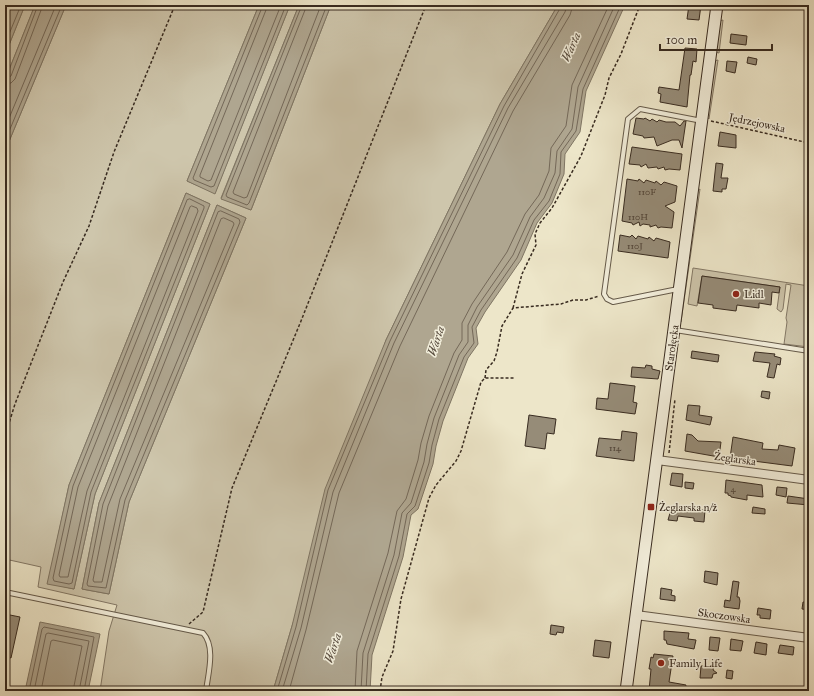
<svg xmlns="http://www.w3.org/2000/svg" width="814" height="696" viewBox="0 0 814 696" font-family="'IM FELL Great Primer',serif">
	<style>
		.green { fill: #cec6ac; stroke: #837866; fill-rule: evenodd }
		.water { fill: #afa690; stroke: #7f7563 }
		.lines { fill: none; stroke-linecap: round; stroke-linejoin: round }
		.shore { stroke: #746858; stroke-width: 1 }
		.building { fill: #968c78; stroke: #382b20 }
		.lane-casing { stroke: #655a4a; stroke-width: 6 }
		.street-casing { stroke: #655a4a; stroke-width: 10 }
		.secondary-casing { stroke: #382b20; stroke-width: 13 }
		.path { stroke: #382b20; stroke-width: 1.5; stroke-dasharray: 3 2; stroke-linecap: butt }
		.lane { stroke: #f3efdc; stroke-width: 4 }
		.street { stroke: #f3efdc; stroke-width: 8 }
		.secondary { stroke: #f3efdc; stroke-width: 11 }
		.poi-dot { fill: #8f2418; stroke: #f3efdc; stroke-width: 1.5 }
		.labels { text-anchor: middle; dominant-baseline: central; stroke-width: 3; stroke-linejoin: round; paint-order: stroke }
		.number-label { font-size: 9px; fill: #504336 }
		.street-label { font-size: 11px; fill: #382b20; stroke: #f3efdc }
		.poi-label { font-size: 11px; fill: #382b20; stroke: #f3efdc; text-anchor: start }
		.water-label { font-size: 12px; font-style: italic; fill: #5c5042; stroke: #f3efdc }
	</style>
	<rect width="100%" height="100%" fill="#ede6c9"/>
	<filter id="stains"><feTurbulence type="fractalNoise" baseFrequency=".005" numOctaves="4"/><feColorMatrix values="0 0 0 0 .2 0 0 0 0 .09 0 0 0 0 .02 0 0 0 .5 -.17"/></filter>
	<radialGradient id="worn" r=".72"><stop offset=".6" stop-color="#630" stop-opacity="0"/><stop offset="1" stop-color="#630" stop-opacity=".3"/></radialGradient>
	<!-- green -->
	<path class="green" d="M25 5H35L5 80V55Z
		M66 5H259L187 181 215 193 290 5H299L221 198 251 210 331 5H558L500 104 386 340 292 626 273 691H100L109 631 117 605 38 587 41 567 5 559V151ZM186 193 210 204 95 494 74 589 48 583 69 485ZM217 205 246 218 129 502 109 594 82 589 99 503Z
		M723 20 719 53 715 52 719 21Z
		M718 60 709 119 707 117 714 61Z
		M700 189 681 322H680L697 191Z
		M693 268 809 286V347L784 344 787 322 786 318 791 285 786 284 783 309 781 312 777 309 780 287 702 276 697 306 688 304Z"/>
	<!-- water -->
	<path class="water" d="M5 5H25L5 55Z
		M35 5H66L5 151V80Z
		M259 5H290L215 194 187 181Z
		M299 5H331L251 210 221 199Z
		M558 5H625L586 91 580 132 565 154 564 174 552 203 537 223 521 260 485 312 476 328 478 344 468 358 443 421 436 446 433 464 418 509 411 515 403 557 372 655 370 691H273L292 626 325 489 386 340 500 104Z
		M186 193 210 204 95 494 74 589 47 584 69 485Z
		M217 205 246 218 129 502 109 594 82 589 99 503Z
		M40 622 100 634 88 691H25Z"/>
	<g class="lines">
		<!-- shore -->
		<path class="shore" d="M263 5 193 178 194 180 211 187 214 186 286 5
			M268 5 200 175V177L208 181 211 180 281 5
			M302 5 226 195 227 197 247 205 249 203 327 5
			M307 5 233 192 234 194 244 198 247 197 321 5
			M5 44 21 5
			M5 79 11 76 38 5
			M5 84 11 83 15 79 43 5
			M5 128 56 5
			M5 141 62 5
			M190 199 204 206V208L91 492 72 583 69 584 54 581 53 578 73 486 187 200Z
			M192 206 197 208 198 211 87 491 68 577H60L59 575 78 487 190 207Z
			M221 211 239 219 240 222 125 500 106 588 88 586 87 584 103 504 218 212Z
			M224 218 233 222 234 224 120 499 102 582H94L93 580 108 506 221 219Z
			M29 691 42 629 44 627 94 637 84 691
			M34 691 46 634 48 633 89 641 79 691
			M41 691 51 641 53 640 82 646 73 691
			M277 691 296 627 328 490 390 341 504 106 562 5
			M282 691 301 628 333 492 394 343 508 108 565 12 567 5
			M289 691 306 630 339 493 400 346 513 111 570 15 573 5
			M355 691 357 651 388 553 397 511 406 499 418 460 421 443 429 416 454 353 462 340V323L472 304 507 252 525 214 539 195 549 171 551 148 566 126 572 85 609 5
			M361 691 363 653 394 555 402 513 411 503 424 462 427 444 434 418 459 355 468 342V325L477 307 513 255 530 217 544 198 555 173 557 151 572 129 578 87 615 5
			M366 691 368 654 399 556 407 514 415 506 429 463 432 445 439 419 464 357 474 343 472 327 481 310 517 258 534 220 549 201 560 174 561 152 576 131 583 89 621 5"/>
	</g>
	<!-- building -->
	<path class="building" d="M689 5H701L699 20 687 19Z
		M731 34 747 36 746 45 730 43Z
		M685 48 697 49 696 62 693 61 691 75H690L687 107 660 102 661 94 658 93 659 87 679 90Z
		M748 57 757 59 756 65 747 63Z
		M727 61 737 62 735 73 726 71Z
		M636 118 644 119 645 118 650 121 652 119 657 122 659 120 666 122H675L680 126 684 121H686L682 148 679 140H672L657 146 654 137 644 138 643 136 633 134Z
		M720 132 736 135V148L718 146Z
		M632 147 682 154 680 170 669 169 665 170 664 167 658 169 657 167 648 168 646 164 641 167 640 165 629 164Z
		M716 163 723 164 721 178H728L726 189H722V192L713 191Z
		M627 179 638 181 639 179 644 183 646 180 655 183 656 181 661 185 664 182 677 186 675 202 665 206 674 212 672 228 661 227 658 228 656 225 650 227V225L643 224 640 226 639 222 633 225 632 223 622 221Z
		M620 235 630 237 632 235 636 239 638 236 648 239 649 237 654 241 656 238 670 242 668 258 618 251Z
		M702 276 780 287 779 293 772 292 771 305 759 303V308L737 305 736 311 713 308V305L698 303Z
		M692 351 719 355 718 362 691 358Z
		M755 352 775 354 774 356 781 358 780 365 777 364 774 378 767 377 770 363 753 361Z
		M646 365 652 366V369L660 371 658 379 631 377 632 367 645 368Z
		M610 383 635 386 633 402 637 403 635 414 596 409 597 398 608 399Z
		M762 391 770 392 769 399 761 397Z
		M688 405 700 406 699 415 712 417 710 425 686 420Z
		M529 415 556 419 554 434 547 433 545 449 525 446Z
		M622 431 637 433 634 461 596 456 599 438 621 440Z
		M687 434 692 435 698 441 721 442 719 457 685 451Z
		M733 437 763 443 762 449 778 450 779 445 795 448 792 466 730 458Z
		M672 473 683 474 682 487 670 485Z
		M726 480 762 485 763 497 747 495V500L731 497V496L728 495V493H725Z
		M685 482 694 483 693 489 685 488Z
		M777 487 787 488 786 497 776 495Z
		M788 496 809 499V505L787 503Z
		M672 506 705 510 704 522 694 521V518L678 516 677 521 668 520Z
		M753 507 765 509V514L752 513Z
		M705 571 718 573 717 585 704 582Z
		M733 581 739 582 737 597H739L740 601 739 609 724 607 725 600 730 601Z
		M661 588 672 590 671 595 675 596V601L660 599Z
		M803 602H809V610L802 609Z
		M758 608 771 610 770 619 760 618V615H757Z
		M5 614 20 617 11 658 5 656Z
		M551 625 564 627 563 633 557 632 556 635 550 634Z
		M664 631 689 633 688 639 696 640 694 649 667 644 666 640H664Z
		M710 637 720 638 718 651 709 650Z
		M731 639 743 641 741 651 730 650Z
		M595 640 611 642 609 658 593 656Z
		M756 642 767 644 766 655 754 653Z
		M780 645 794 647 793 655 778 653Z
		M654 654 673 656 669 682 686 685 685 691H649L651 669H649L651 657 653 658Z
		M701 666 714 667 713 670 717 673 713 674 712 678H700Z
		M727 670 733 671 732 679 726 678Z"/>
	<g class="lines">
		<!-- lane casing -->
		<g class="lane-casing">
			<path id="lane" d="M678 289 613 302 607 299 604 294 628 119 640 109 702 121
				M675 330 809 351
				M5 592 203 633C216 647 208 674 206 691"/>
		</g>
		<!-- street casing -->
		<g class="street-casing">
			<path id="street" d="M657 460 809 480
				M636 615 809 638"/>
		</g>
		<!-- secondary casing -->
		<g class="secondary-casing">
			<path id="secondary" d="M626 691 717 5"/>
		</g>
		<!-- path -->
		<path class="path" d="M711 121 809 143
			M513 308 522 274 536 245 535 234 540 223 552 208 581 156 605 95 609 78 621 54 640 5
			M485 378 486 370 494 361 497 352 502 326 513 308 561 304 573 300H586L599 296
			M5 436 15 404 63 282 89 226 114 152 175 5
			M669 453 675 399
			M189 624 203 612 232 488 301 321 426 5
			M380 691 382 677 393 651 401 599 429 498 436 485 456 461 461 451 481 382 485 378H515"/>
		<!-- lane -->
		<use href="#lane" class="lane"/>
		<!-- street -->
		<use href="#street" class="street"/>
		<!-- secondary -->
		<use href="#secondary" class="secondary"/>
	</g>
	<!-- markers -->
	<g class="poi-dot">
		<circle cx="736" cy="294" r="4"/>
		<rect x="647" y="503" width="8" height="8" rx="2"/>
		<circle cx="661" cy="663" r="4"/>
	</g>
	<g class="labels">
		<!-- number labels -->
		<g class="number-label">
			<text x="647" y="191">110F</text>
			<text x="638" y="216">110H</text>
			<text x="635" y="245">110J</text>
			<text x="615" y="447">114</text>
			<text x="733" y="488">4</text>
		</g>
		<!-- street labels -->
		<g class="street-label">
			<text transform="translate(757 123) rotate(12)">Jędrzejowska</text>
			<text transform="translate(672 348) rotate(-82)">Starołęcka</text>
			<text transform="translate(735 459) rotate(8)">Żeglarska</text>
			<text transform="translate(724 616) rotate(8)">Skoczowska</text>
		</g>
		<!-- poi labels -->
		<g class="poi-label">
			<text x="744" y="294">Lidl</text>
			<text x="659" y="507">Żeglarska n/ż</text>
			<text x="669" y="663">Family Life</text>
		</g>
		<!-- water labels -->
		<g class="water-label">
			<text transform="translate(571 47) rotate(-66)">Warta</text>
			<text transform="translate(436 341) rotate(-72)">Warta</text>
			<text transform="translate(333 648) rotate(-72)">Warta</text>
		</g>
	</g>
	<!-- margin -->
	<rect width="814" height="696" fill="none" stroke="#ede6c9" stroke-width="20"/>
	<rect x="6" y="6" width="802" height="684" fill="none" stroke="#382b20" stroke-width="2"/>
	<rect x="10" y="10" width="794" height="676" fill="none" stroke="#382b20"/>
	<!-- scale -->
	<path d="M660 44v6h112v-6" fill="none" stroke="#382b20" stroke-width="2"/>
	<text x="666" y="44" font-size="12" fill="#382b20" stroke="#f3efdc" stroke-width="3" paint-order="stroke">100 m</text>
	<rect width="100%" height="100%" filter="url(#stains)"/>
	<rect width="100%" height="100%" fill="url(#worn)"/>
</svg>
